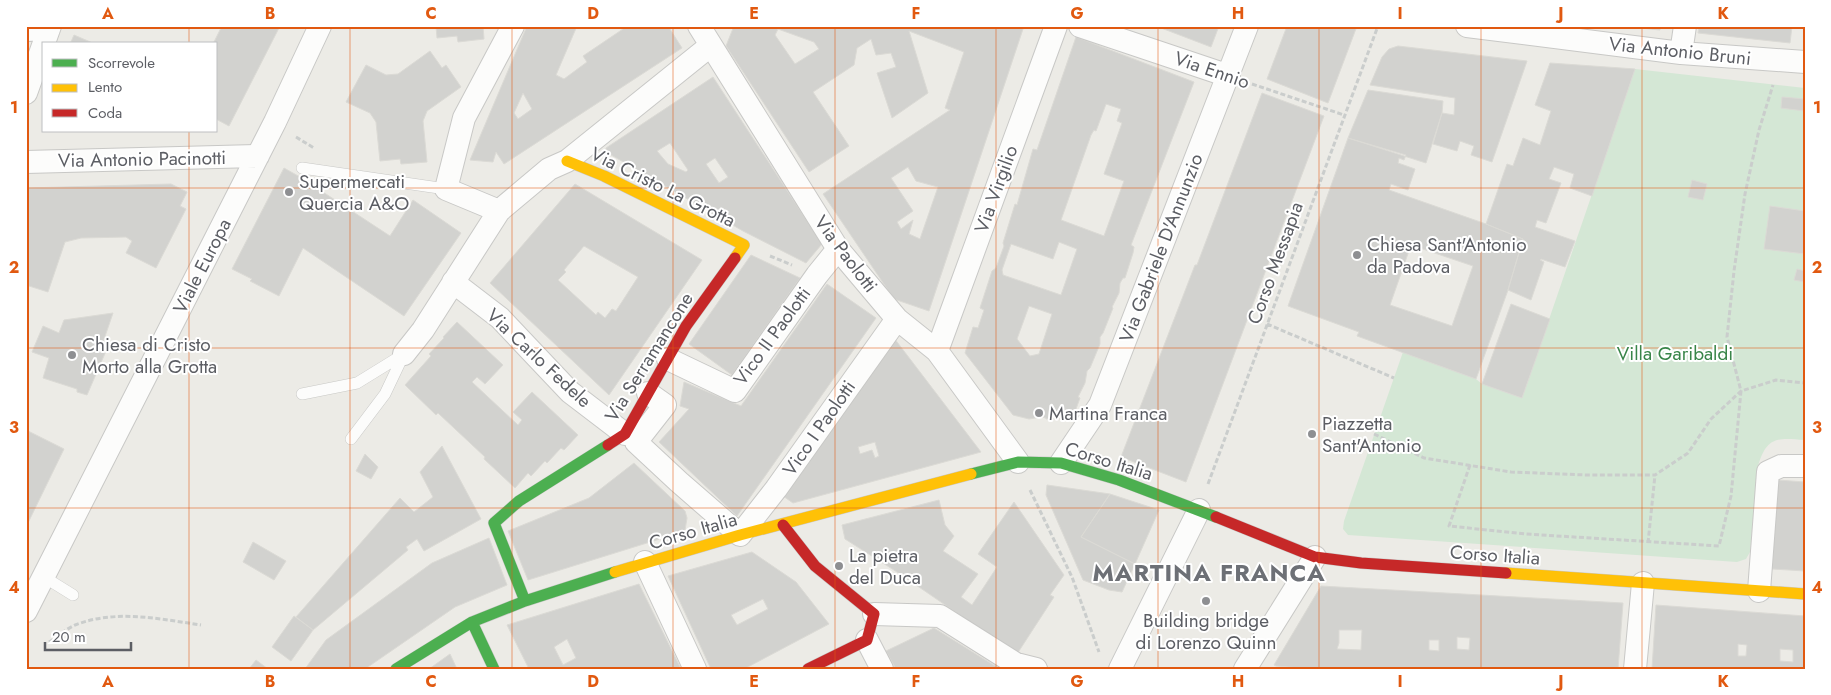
<svg xmlns="http://www.w3.org/2000/svg" width="1831" height="695" viewBox="0 0 1831 695" font-family="Jost,sans-serif">
	<style>
		.green { fill: #d4e7d5 }
		.building { fill: #d2d2cf; stroke: #dbdad5; fill-rule: evenodd }
		.lines { fill: none; stroke-linecap: round; stroke-linejoin: round }
		.lane-casing { stroke: #c8c8c6; stroke-width: 12 }
		.street-casing { stroke: #c8c8c6; stroke-width: 24 }
		.fast-casing { stroke: #c9c8c7; stroke-width: 12 }
		.slow-casing { stroke: #c9c8c7; stroke-width: 12 }
		.jam-casing { stroke: #c9c8c7; stroke-width: 12 }
		.path { stroke: #cacdcc; stroke-width: 3; stroke-dasharray: 5 2.5; stroke-linecap: butt }
		.lane { stroke: #fcfcfb; stroke-width: 11 }
		.street { stroke: #fcfcfb; stroke-width: 22 }
		.fast { stroke: #4caf50; stroke-width: 11 }
		.slow { stroke: #ffc107; stroke-width: 11 }
		.jam { stroke: #c62828; stroke-width: 11 }
		.grid { fill: none; stroke: #e15910; stroke-width: 1; stroke-opacity: 0.55 }
		.poi-dot { fill: #8e8f92; stroke: #fff; stroke-width: 2 }
		.labels { text-anchor: middle; dominant-baseline: central; stroke-width: 4; stroke-linejoin: round; paint-order: stroke }
		.street-label { font-size: 19px; fill: #5c5e64; stroke: #fff }
		.poi-label { font-size: 19px; fill: #5c5e64; stroke: #fff; text-anchor: start }
		.park-label { font-size: 19px; fill: #398549; stroke: #fff }
		.district-label { font-size: 24px; font-weight: bold; letter-spacing: 1px; fill: #6d7076; stroke: #fff }
		.neatline { fill: none; stroke: #e15910; stroke-width: 2 }
		.grid-label { font-size: 16px; text-anchor: middle; font-weight: bold; fill: #e15910 }
	</style>
	<rect width="100%" height="100%" fill="#ecebe6"/>
	<!-- green -->
	<path class="green" d="M1635 69 1805 88V440C1777 438 1767 436 1758 466L1750 552 1746 559 1737 562 1348 535 1343 529 1344 521 1403 352 1476 379 1482 384 1522 398Z"/>
	<!-- building -->
	<path class="building" d="M222 26H280L229 126 216 119V44H213Z
		M436 26H483L484 39 458 42 457 36 437 38Z
		M527 26H577L556 75 564 79 587 62 583 56 623 29 621 26H668L682 48 504 164 496 152 493 162 470 160ZM523 93 532 109 518 119 514 113Z
		M734 26H1024L929 311 894 299 823 194 950 110 945 108 964 52 909 31 928 93 892 118 877 73 896 67 891 53 876 55 871 39 857 48 854 65 813 92 849 146 809 172 726 46ZM778 29 814 42 819 49 795 64 775 35ZM908 167 916 181 938 187 920 239 909 234 913 220 901 229 897 222 913 211 891 178Z
		M1156 26H1219L1211 47Z
		M1287 26H1357L1328 103 1267 79Z
		M1621 26H1660V30Z
		M1699 26H1792L1790 43 1698 33Z
		M74 35 95 44H70Z
		M1076 37 1194 82 1131 245 1134 247 1133 253 1125 278H1123L1120 283 1119 293 1112 307 1113 308 1103 333 1100 337V344L1090 368 1087 371 1085 383 1078 397 1080 398 1073 417 1070 419H1046V418L1041 417 1029 419 1013 415 965 353 973 327 978 328 984 310 980 308 992 271 996 268 1004 246 1003 243 1015 204 1017 205 1033 149 1037 150ZM1106 104 1121 109 1117 121 1122 123 1104 174 1124 181 1104 236 1061 220 1091 135 1094 130 1096 131ZM1059 242 1077 249 1061 295 1003 275 1002 270 1011 244 1053 259ZM1029 306 1052 314 1039 354 1030 356 1017 339Z
		M1398 46 1527 61 1492 162 1471 155 1474 146 1460 141 1457 151 1433 144 1442 113 1454 115 1455 98 1370 85 1382 57 1389 49Z
		M430 51 442 68 446 65 461 87 427 111 423 121 427 162 401 164 400 159 380 161 376 122 370 113 346 102 366 65 386 75 398 74Z
		M1550 63 1635 69 1592 196 1570 188 1574 174 1554 167 1549 179 1561 183 1546 223 1537 220 1535 227 1575 241 1565 267 1541 259 1540 260 1544 262 1531 300 1508 290 1523 239 1486 224 1507 164 1513 166 1523 138 1540 145 1551 111 1535 105Z
		M713 77 822 244 806 263 743 231 606 152V148ZM670 143 688 170 686 172 668 164 657 151ZM715 158 728 177 719 183 706 164Z
		M1368 90 1443 101 1442 113 1426 163 1348 138Z
		M1262 93 1324 116 1186 482 1121 457 1195 265H1197Z
		M1782 97 1805 99V111L1781 108Z
		M1348 138 1406 155 1404 160 1399 158 1398 163 1415 169 1408 190 1391 184 1389 190 1486 224 1523 239 1508 290 1476 379 1357 336 1359 332 1288 306ZM1411 245 1473 266 1452 326 1390 305Z
		M284 168 300 177 390 236 413 200 461 233 404 316 303 248 279 296 250 281 252 279 232 269Z
		M1692 180 1707 184 1703 200 1688 197Z
		M171 184 187 192 180 206 186 209 156 268 126 253 132 241 126 237 81 238 65 242 48 292 26 285 27 188Z
		M575 184 702 260 609 395 490 283ZM584 246 638 277 616 311 612 309 605 318 598 312 596 315 558 280 566 272 564 270Z
		M1770 206 1805 211V254L1764 249Z
		M751 255 800 278 732 375 689 344Z
		M1797 269 1805 271V282L1794 280Z
		M827 284 876 318 737 516 659 442 689 409 680 406 684 382 741 406Z
		M1511 304 1550 319 1522 398 1482 384Z
		M113 313 101 348 106 351 87 395 77 392V389L43 378 49 358 32 352 43 326 59 333 64 320Z
		M457 322 503 365 485 384 477 377 472 382 518 425 522 420 513 412 532 392 578 435 564 450 561 448 547 463 545 461 531 476 528 473 515 488 484 459 485 457 438 413 436 415 405 385 431 356 429 354 444 338 443 337Z
		M894 338 981 452 793 503 783 496ZM875 442 879 456 875 458 872 450 860 454 858 447Z
		M26 430 64 449 26 527Z
		M442 446 481 519 424 551 417 539 406 547 408 550 313 630 296 617 400 498 414 512 433 497 420 472Z
		M365 454 378 467 371 479 356 471Z
		M634 463 685 511 687 518 685 530 679 533 528 580 508 531 589 498Z
		M1778 480 1805 482V571L1772 569Z
		M1047 485 1110 494 1081 537 1135 564 1122 592 1109 590 1083 580 1046 495Z
		M1110 494 1159 510 1135 564 1081 537Z
		M939 500 945 525 954 536 943 551 978 574 961 597 972 605 997 567 978 554 1014 502 1064 575 1050 595 1054 597 1017 654 897 572 845 539 842 525Z
		M489 538 507 585 455 607 365 669H305L326 640 432 563Z
		M253 542 286 561 274 580 243 562Z
		M752 552 796 582 829 624 744 669H711L668 576ZM763 599 768 609 737 625 731 615Z
		M639 584 681 669H529L507 625ZM567 639 576 658 563 665 554 647Z
		M1321 586 1623 603 1618 669H1313L1276 666 1274 665ZM1339 630H1362L1361 650 1337 649 1339 643ZM1457 637 1470 638 1469 650 1457 649ZM1429 640H1439V651L1429 650Z
		M1656 605 1805 616V669H1652ZM1738 644 1747 645 1746 656H1738ZM1780 649 1793 650V662L1780 661Z
		M294 616 313 630 291 661 272 647Z
		M934 628 1000 669H896L886 651Z
		M450 654 457 669H429Z
		M256 660 268 669H249Z"/>
	<g class="lines">
		<!-- lane casing -->
		<g class="lane-casing">
			<path id="lane" d="M302 168 446 189
				M302 394 357 383 404 354
				M351 439 385 394 404 354
				M44 577 73 595"/>
		</g>
		<!-- street casing -->
		<g class="street-casing">
			<path id="street" d="M699 26 838 249 897 319 937 351 1018 462
				M1080 26 1229 76
				M1467 26 1681 53 1805 62
				M26 30 49 29
				M1681 53 1685 26
				M26 93 50 26
				M26 162 258 156
				M499 211 446 189 464 118 513 26
				M453 282 500 318 570 392 625 434
				M937 351 1056 26
				M404 354 423 330 499 211 549 169 567 161 710 46
				M668 359 735 391 817 275 838 249
				M648 393 665 405 636 442 679 482 740 535 776 489 897 319
				M1061 463 1100 405 1247 26
				M645 562 695 669
				M1759 591 1768 472 1781 466H1805
				M26 611 275 122 320 26
				M874 614 940 616 1016 664 1036 669
				M867 640 882 669
				M1120 669 1199 510
				M1245 669 1315 557
				M1635 669 1643 583"/>
		</g>
		<!-- fast casing -->
		<g class="fast-casing">
			<path id="fast" d="M971 474 1018 462 1061 463 1119 480 1216 517
				M525 601 494 523 519 501 608 445
				M472 622 494 669
				M396 669 472 622 525 601 615 572"/>
		</g>
		<!-- slow casing -->
		<g class="slow-casing">
			<path id="slow" d="M567 161 604 176 744 245 735 258
				M615 572 740 535 971 474
				M1506 573 1805 594"/>
		</g>
		<!-- jam casing -->
		<g class="jam-casing">
			<path id="jam" d="M608 445 625 434 686 326 735 258
				M1216 517 1315 557 1361 563 1506 573
				M783 525 815 566 874 614 867 640 808 669"/>
		</g>
		<!-- path -->
		<path class="path" d="M1252 84 1344 115
			M296 137 314 148
			M770 256 792 265
			M1267 324 1394 378
			M1374 434 1424 458 1511 472 1586 475H1655L1688 453 1711 419 1741 391 1776 380 1805 383
			M1470 465 1449 526 1526 534 1719 546 1731 496 1741 391 1727 337 1734 271 1745 194 1759 130 1773 85
			M1208 484 1378 26
			M1030 490 1072 577 1099 652
			M1648 543 1655 475
			M49 642C57 637 66 629 75 625 116 609 160 619 201 625"/>
		<!-- lane -->
		<use href="#lane" class="lane"/>
		<!-- street -->
		<use href="#street" class="street"/>
		<!-- fast -->
		<use href="#fast" class="fast"/>
		<!-- slow -->
		<use href="#slow" class="slow"/>
		<!-- jam -->
		<use href="#jam" class="jam"/>
	</g>
	<!-- grid -->
	<path class="grid" d="M189 26V44M350 26V669M512 26V669M673 26V669M835 26V669M996 26V669M1158 26V669M1319 26V669M1481 26V669M1642 26V669M189 131V669M26 188H1805M26 348H1805M26 508H1805"/>
	<!-- markers -->
	<g class="poi-dot">
		<circle cx="289" cy="192" r="5"/>
		<circle cx="1357" cy="255" r="5"/>
		<circle cx="72" cy="355" r="5"/>
		<circle cx="1039" cy="413" r="5"/>
		<circle cx="1312" cy="434" r="5"/>
		<circle cx="839" cy="566" r="5"/>
		<circle cx="1206" cy="601" r="5"/>
	</g>
	<g class="labels">
		<!-- street labels -->
		<g class="street-label">
			<text transform="translate(1680 51) rotate(6)">Via Antonio Bruni</text>
			<text transform="translate(1212 70) rotate(19)">Via Ennio</text>
			<text transform="translate(142 159) rotate(-1)">Via Antonio Pacinotti</text>
			<text transform="translate(663 187) rotate(26)">Via Cristo La Grotta</text>
			<text transform="translate(996 189) rotate(-70)">Via Virgilio</text>
			<text transform="translate(1161 248) rotate(-69)">Via Gabriele D'Annunzio</text>
			<text transform="translate(846 254) rotate(53)">Via Paolotti</text>
			<text transform="translate(1275 263) rotate(-70)">Corso Messapia</text>
			<text transform="translate(202 266) rotate(-63)">Viale Europa</text>
			<text transform="translate(772 336) rotate(-54)">Vico II Paolotti</text>
			<text transform="translate(649 357) rotate(-58)">Via Serramancone</text>
			<text transform="translate(539 358) rotate(43)">Via Carlo Fedele</text>
			<text transform="translate(819 428) rotate(-55)">Vico I Paolotti</text>
			<text transform="translate(1109 461) rotate(17)">Corso Italia</text>
			<text transform="translate(693 531) rotate(-16)">Corso Italia</text>
			<text transform="translate(1495 555) rotate(4)">Corso Italia</text>
		</g>
		<!-- poi labels -->
		<g class="poi-label">
			<text x="299" y="181">Supermercati<tspan x="299" dy="22">Quercia A&amp;O</tspan></text>
			<text x="1367" y="244">Chiesa Sant'Antonio<tspan x="1367" dy="22">da Padova</tspan></text>
			<text x="82" y="344">Chiesa di Cristo<tspan x="82" dy="22">Morto alla Grotta</tspan></text>
			<text x="1049" y="413">Martina Franca</text>
			<text x="1322" y="423">Piazzetta<tspan x="1322" dy="22">Sant'Antonio</tspan></text>
			<text x="849" y="555">La pietra<tspan x="849" dy="22">del Duca</tspan></text>
			<text x="1206" y="620" text-anchor="middle">Building bridge<tspan x="1206" dy="22">di Lorenzo Quinn</tspan></text>
		</g>
		<!-- park labels -->
		<g class="park-label">
			<text x="1675" y="353">Villa Garibaldi</text>
		</g>
		<!-- district labels -->
		<g class="district-label">
			<text x="1209" y="572">MARTINA FRANCA</text>
		</g>
	</g>
	<!-- border -->
	<rect width="1831" height="695" fill="none" stroke="#ffffff" stroke-width="55"/>
	<!-- legend -->
	<rect x="42" y="42" width="175" height="90" fill="#ffffff" stroke="#bebfc1"/>
	<rect x="52" y="59" width="25" height="8" fill="#4caf50" stroke="#bebfc1"/>
	<text x="88" y="68" font-size="15" fill="#5c5e64">Scorrevole</text>
	<rect x="52" y="84" width="25" height="8" fill="#ffc107" stroke="#bebfc1"/>
	<text x="88" y="92" font-size="15" fill="#5c5e64">Lento</text>
	<rect x="52" y="109" width="25" height="8" fill="#c62828" stroke="#bebfc1"/>
	<text x="88" y="118" font-size="15" fill="#5c5e64">Coda</text>
	<!-- scale -->
	<path d="M45 642v8h86v-8" fill="none" stroke="#5c5e64" stroke-width="2.5"/>
	<text x="52" y="642" font-size="15" fill="#5c5e64" stroke="#ffffff" stroke-width="4" paint-order="stroke">20 m</text>
	<rect x="28" y="28" width="1776" height="640" class="neatline"/>
	<g class="grid-label">
		<text x="108" y="19">A</text>
		<text x="270" y="19">B</text>
		<text x="431" y="19">C</text>
		<text x="593" y="19">D</text>
		<text x="754" y="19">E</text>
		<text x="916" y="19">F</text>
		<text x="1077" y="19">G</text>
		<text x="1238" y="19">H</text>
		<text x="1400" y="19">I</text>
		<text x="1561" y="19">J</text>
		<text x="1723" y="19">K</text>
		<text x="14" y="113">1</text>
		<text x="1817" y="113">1</text>
		<text x="14" y="273">2</text>
		<text x="1817" y="273">2</text>
		<text x="14" y="433">3</text>
		<text x="1817" y="433">3</text>
		<text x="14" y="593">4</text>
		<text x="1817" y="593">4</text>
		<text x="108" y="687">A</text>
		<text x="270" y="687">B</text>
		<text x="431" y="687">C</text>
		<text x="593" y="687">D</text>
		<text x="754" y="687">E</text>
		<text x="916" y="687">F</text>
		<text x="1077" y="687">G</text>
		<text x="1238" y="687">H</text>
		<text x="1400" y="687">I</text>
		<text x="1561" y="687">J</text>
		<text x="1723" y="687">K</text>
	</g>
</svg>
